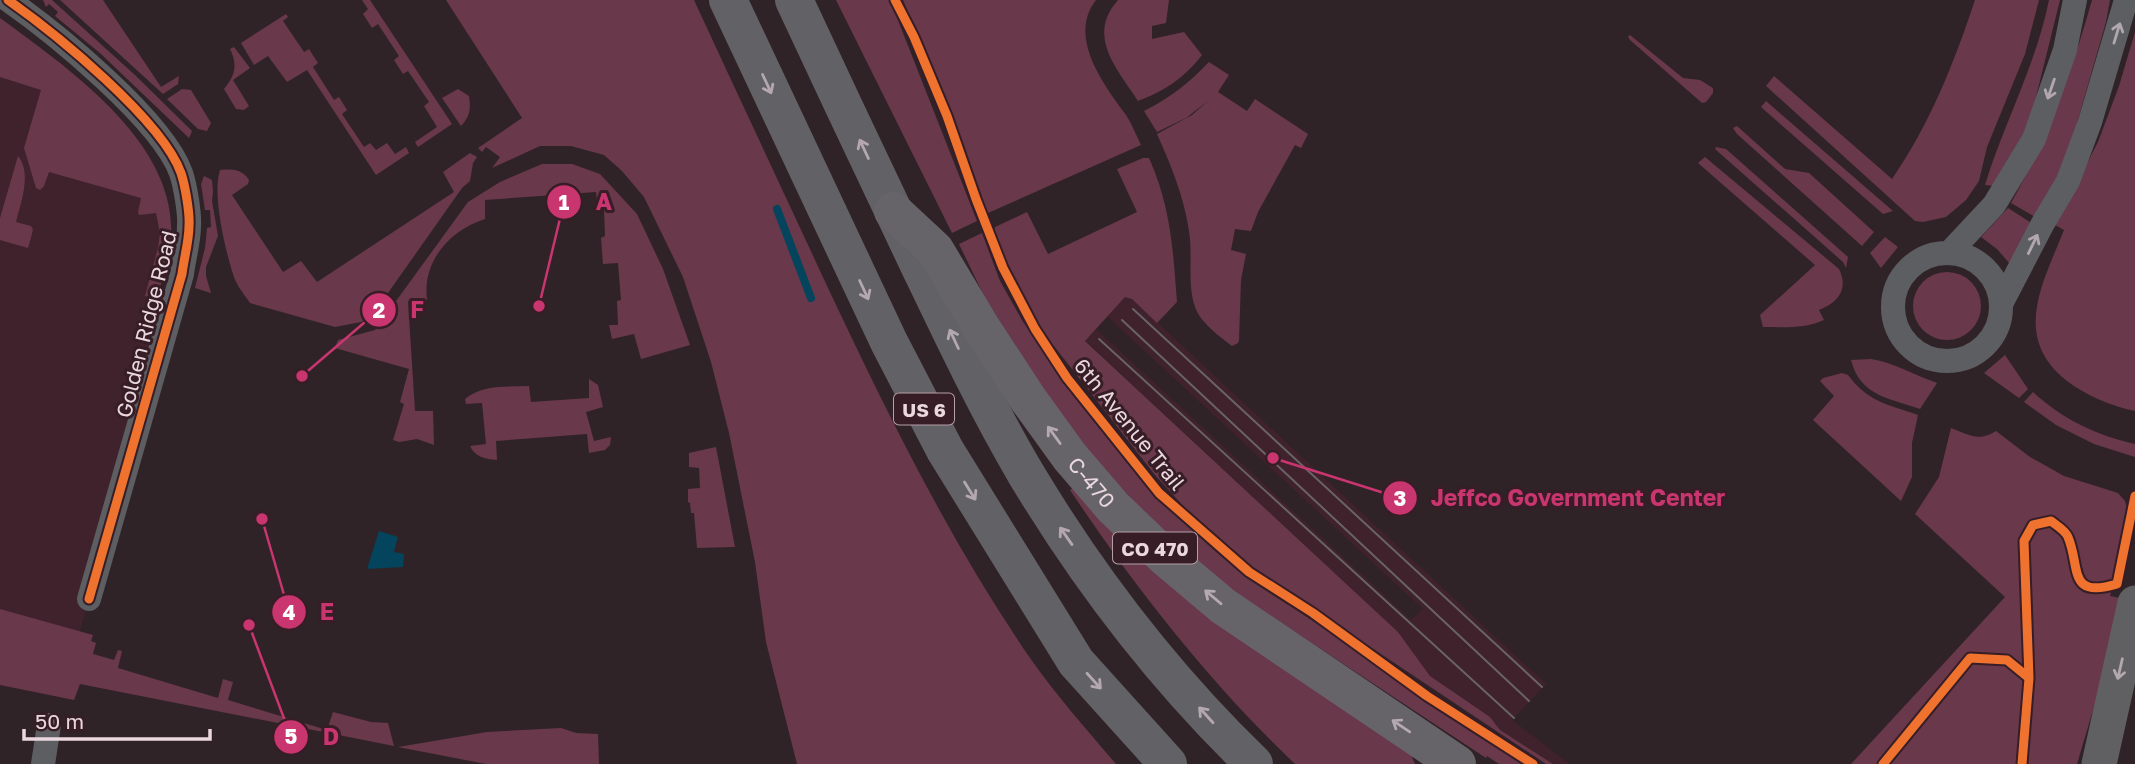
<svg xmlns="http://www.w3.org/2000/svg" width="2135" height="764" viewBox="0 0 2135 764" font-family="'Golos Text',sans-serif">
	<style>
		.built { fill: #40222d }
		.green { fill: #69384a }
		.water { fill: #04445d }
		.lines { fill: none; stroke-linecap: round; stroke-linejoin: round }
		.stream { stroke: #04445d; stroke-width: 8 }
		.minor { stroke: #5c5e62; stroke-width: 24 }
		.secondary { stroke: #606063; stroke-width: 35 }
		.trunk { stroke: #626165; stroke-width: 38 }
		.motorway { stroke: #666468; stroke-width: 38 }
		.tram { stroke: #676367; stroke-width: 2 }
		.cycleway-casing { stroke: #361d26; stroke-width: 13 }
		.cycleway { stroke: #ef722f; stroke-width: 9 }
		.oneway { stroke: #b1a7ac }
		.oneway2 { stroke: #b4a8ae }
		.oneway3 { stroke: #b5aaaf }
		.oneway4 { stroke: #b3a8ad }
		.labels { text-anchor: middle; dominant-baseline: central; stroke-width: 6; stroke-linejoin: round; paint-order: stroke }
		.shield { fill: #361d26; stroke: #b4a0a7; stroke-width: 2 }
		.shield-label { font-size: 19px; font-weight: bold; fill: #ead8de }
		.street-label { font-size: 21px; fill: #ead8de; stroke: #361d26 }
		.leader { fill: none; stroke: #c8356f; stroke-width: 2.5 }
		.callout-dot { fill: #c8356f; stroke: #361d26; stroke-width: 2.5 }
		.mark-label { font-size: 21px; text-anchor: middle; font-weight: bold; fill: #fff }
		.callout-label { font-size: 23px; text-anchor: middle; font-weight: bold; fill: #c8356f; stroke: #361d26; stroke-width: 6; stroke-linejoin: round; paint-order: stroke }
	</style>
	<rect width="100%" height="100%" fill="#302327"/>
	<!-- built -->
	<path class="built" d="M0 25 144 158 172 239 154 310 171 315 78 637 0 616Z
		M1125 297 1132 299 1546 684 1512 720 1570 764H1553L1500 730 1490 717 1430 676 1398 632 1085 340 1096 329 1411 620 1423 609 1107 316Z"/>
	<!-- green -->
	<path class="green" d="M43 0H52L135 75 192 131 189 138 101 54 55 16 58 12 49 4 46 7Z
		M60 0H103L161 87 179 76 178 84 163 94Z
		M362 0H370L452 124 418 147 415 142 437 127 424 106 429 102 408 71 403 74 394 60 399 56 378 24 372 28 363 14 368 9Z
		M446 0H694C736 91 779 182 821 273 883 405 947 537 1030 658 1056 695 1087 730 1116 764H797L766 642 755 562 729 433 711 362 683 277 644 197 622 171 604 155 571 146H540L492 168 500 157 486 147 482 152 478 148 522 118Z
		M836 0H890L977 221 952 233Z
		M903 0H1096C1067 37 1104 85 1126 115 1132 124 1136 135 1141 145L988 213Z
		M1118 0H1169L1166 23 1152 26V39L1184 32 1202 55C1184 78 1165 91 1138 101 1117 69 1086 36 1118 0Z
		M1975 0H2039L2025 54 1987 147 1979 181 1966 200 1946 217 1923 222 1915 221 1766 86 1774 76 1892 179C1930 124 1954 63 1975 0Z
		M2049 0H2060L2029 125 1994 186 1985 185C2004 123 2036 65 2049 0Z
		M2092 0H2110L2106 22 2063 172 2037 218 2011 203C2048 138 2072 71 2092 0Z
		M286 14 288 17 283 21 304 52 309 49 318 63 313 67 334 100 339 97 347 110 342 114 364 147 370 143 376 150 387 143 395 154 406 147 409 153 376 175 307 70 287 82 268 56 254 65 241 43Z
		M0 18C68 68 178 143 171 238 170 259 162 280 156 301L145 296 158 248 160 233 156 213 139 215 138 212 141 198 49 172 44 186 40 190 36 188 24 148 41 90 0 77Z
		M2135 32V411C2111 406 2087 396 2067 381 2011 337 2043 283 2064 230L2055 225 2098 142 2119 86Z
		M1630 35 1683 78 1700 80 1713 88V93L1706 102 1702 103 1630 40 1628 37Z
		M234 47 250 68 233 80 249 106 244 110 236 109 224 89C235 76 238 65 230 49Z
		M1209 62 1229 75 1218 92 1247 111 1255 99 1308 134 1301 148 1295 145 1258 212 1251 231 1235 229 1231 250 1246 254 1241 280 1239 340 1238 343 1232 346C1220 337 1200 322 1195 307 1187 284 1193 255 1189 231 1184 197 1171 165 1157 134L1192 115 1208 101 1186 118 1157 132 1144 111C1170 98 1189 83 1209 62Z
		M182 89 191 90 211 123 207 131 198 129 167 99Z
		M458 89 469 96C471 109 470 117 461 126L442 98Z
		M1766 101 1893 211 1883 214 1761 107Z
		M1737 126 1785 169 1809 173 1874 232 1862 246 1737 134 1733 128Z
		M1716 147 1726 149 1848 257 1846 268 1843 262 1715 149Z
		M470 153 477 157 473 163 470 181 462 188 376 310 370 318 361 322 335 327 250 303C244 294 236 285 233 274 225 249 212 194 220 170 232 169 242 169 249 180L248 184 232 195 283 272 301 261 317 282 454 192 443 172Z
		M18 156C32 173 21 202 16 222L31 226 33 230 28 248 0 240V218Z
		M1705 157 1839 269C1849 289 1838 303 1819 310L1824 320C1805 329 1783 327 1763 327L1760 315 1815 265 1698 163Z
		M1143 158H1149C1171 207 1173 250 1177 302L1157 323 1132 299 1125 297 1085 341 1398 632 1430 676 1490 717 1500 730 1553 764H1546L1258 572 1197 521 1155 475 1039 327 1006 265 993 234 995 227 1027 212 1048 254 1137 212 1117 169Z
		M542 164H572L600 174 637 214 663 269 690 345 641 359 634 334 612 339 609 325H618L617 301 621 300 618 263 603 264 601 238 605 236 604 210H598L596 192 485 200V219C450 230 422 261 427 300L408 301 415 411H433L434 445 417 439 399 442 393 440 404 404 400 402 409 369 335 348 338 340 375 330 468 202 500 182Z
		M204 176 212 180 213 192 212 201 218 236 206 267V276L211 293 195 288 205 248 207 228 211 227 210 210H205L201 184Z
		M2008 208 2033 224 2011 265 1997 249 1981 237Z
		M982 233 1000 281 1023 322 1122 452 1167 507 1214 550 1251 580 1528 764H1499L1487 756 1486 758 1239 595 1163 534 1070 431 985 298 959 244Z
		M1885 237 1898 247 1881 268 1870 253Z
		M1913 306a34 34 0 1 1 68 0a34 34 0 1 1-68 0Z
		M2005 355 2028 389 2019 398 1984 373Z
		M1871 359C1895 363 1914 375 1937 383L1920 409C1889 398 1860 396 1851 360Z
		M1842 373 1848 375C1868 402 1887 404 1918 415L1912 443V477L1901 501 1813 420 1834 396 1820 381 1823 378Z
		M589 379 598 385 603 407 586 412 594 441 611 437 610 445 605 450 589 453 587 434 496 441 497 460C485 459 475 457 470 446L486 444 482 403 466 404 465 399C482 384 507 387 529 386L531 402 589 398Z
		M2033 392C2062 419 2096 435 2135 444V457L2094 444 2056 425 2024 402Z
		M1951 428C1970 435 1978 442 1996 431L2030 457 2064 476 2118 493 2125 501 2128 512 2110 596 2121 598 2096 700 2077 764H1851L2005 597 1915 514 1939 477Z
		M716 447 735 547 697 548 694 513H691L690 503 688 502V489L700 488 699 468 689 467V453Z
		M1075 486 1415 755 1412 757 1415 764H1295C1209 682 1136 589 1070 490Z
		M0 609 93 635 91 641 96 643 93 654 114 660 118 650 122 651 118 668 218 698 223 679 233 682 228 700 327 730 333 712 371 722 388 723 394 746 80 684 74 700 0 685Z
		M561 728 576 733 598 734 599 764H486L398 747 487 732Z"/>
	<!-- water -->
	<path class="water" d="M379 531 398 537 394 552 404 554 403 567 367 569Z"/>
	<g class="lines">
		<!-- stream -->
		<path class="stream" d="M777 209 811 298"/>
		<!-- minor -->
		<path class="minor" d="M8 0C55 33 162 120 181 173 185 185 190 213 189 226 189 241 184 258 182 274L89 599
			M1949 253 1994 205 2034 139 2065 50 2075 0
			M1893 307a54 54 0 1 1 108 0a54 54 0 1 1-108 0Z
			M2001 304 2042 225 2068 181 2090 122 2126 0
			M43 764 49 725"/>
		<!-- secondary -->
		<path class="secondary" d="M2099 764 2135 603"/>
		<!-- trunk -->
		<path class="trunk" d="M728 0 889 342 945 450 1076 662 1168 764
			M794 0C835 88 876 175 918 263 952 334 986 406 1026 474 1089 579 1166 679 1254 764"/>
		<!-- motorway -->
		<path class="motorway" id="s1" d="M893 211 935 250 981 327 1028 399 1070 457 1113 507 1166 558 1223 606 1457 764"/>
		<!-- tram -->
		<path class="tram" d="M1133 309 1542 687
			M1122 320 1529 701
			M1099 339 1514 718"/>
		<!-- cycleway casing -->
		<g class="cycleway-casing">
			<path id="cycleway" d="M8 0C55 33 162 120 181 173 185 185 190 213 189 226 189 241 184 258 182 274L89 599
				M895 0 914 37 947 116 976 199 1003 268 1035 329 1067 378 1159 493 1249 572 1313 613 1427 696 1533 764
				M2029 678 2024 541 2033 525 2051 521C2057 526 2065 530 2068 537 2081 568 2067 599 2117 584L2135 496
				M1883 764 1970 658 2007 660 2029 678 2022 764"/>
		</g>
		<!-- cycleway -->
		<use href="#cycleway" class="cycleway"/>
	</g>
	<!-- one-way arrows -->
	<defs><path id="oneway-shaft" d="M-6 0H5M1.5-3L5.5 0L1.5 3" fill="none" stroke-width="1.6" stroke-linecap="round" stroke-linejoin="round" transform="scale(1.75)"/></defs>
	<g class="oneway">
		<use href="#oneway-shaft" transform="translate(2117 33) rotate(-73)"/>
		<use href="#oneway-shaft" transform="translate(2051 89) rotate(109)"/>
		<use href="#oneway-shaft" transform="translate(2033 244) rotate(-64)"/>
	</g>
	<g class="oneway2">
		<use href="#oneway-shaft" transform="translate(767 84) rotate(65)"/>
		<use href="#oneway-shaft" transform="translate(864 149) rotate(-115)"/>
		<use href="#oneway-shaft" transform="translate(864 290) rotate(65)"/>
		<use href="#oneway-shaft" transform="translate(954 339) rotate(-115)"/>
		<use href="#oneway-shaft" transform="translate(970 491) rotate(58)"/>
		<use href="#oneway-shaft" transform="translate(1066 536) rotate(-125)"/>
		<use href="#oneway-shaft" transform="translate(1094 681) rotate(48)"/>
		<use href="#oneway-shaft" transform="translate(1206 715) rotate(-132)"/>
	</g>
	<g class="oneway3">
		<use href="#oneway-shaft" transform="translate(1054 435) rotate(-126)"/>
		<use href="#oneway-shaft" transform="translate(1213 597) rotate(-140)"/>
		<use href="#oneway-shaft" transform="translate(1401 726) rotate(-146)"/>
	</g>
	<use class="oneway4" href="#oneway-shaft" transform="translate(2120 669) rotate(103)"/>
	<g class="labels">
		<!-- shield labels -->
		<g class="shield">
			<rect x="894" y="393.5" width="60" height="31" rx="5"/>
			<rect x="1113" y="532.5" width="84" height="31" rx="5"/>
		</g>
		<g class="shield-label">
			<text x="924" y="409">US 6</text>
			<text x="1155" y="548">CO 470</text>
		</g>
		<!-- street labels -->
		<g class="street-label">
			<text transform="translate(146 324) rotate(-76)">Golden Ridge Road</text>
			<text transform="translate(1130 424) rotate(51)">6th Avenue Trail</text>
			<text stroke="none"><textPath href="#s1" startOffset="338">C-470</textPath></text>
		</g>
	</g>
	<!-- callouts -->
	<path class="leader" d="M539 306L564 202M302 376L379 310M1273 458L1400 498M262 519L289 612M249 625L291 737"/>
	<g class="callout-dot">
		<circle cx="539" cy="306" r="7"/>
		<circle cx="302" cy="376" r="7"/>
		<circle cx="1273" cy="458" r="7"/>
		<circle cx="262" cy="519" r="7"/>
		<circle cx="249" cy="625" r="7"/>
		<circle cx="564" cy="202" r="18"/>
		<circle cx="379" cy="310" r="18"/>
		<circle cx="1400" cy="498" r="18"/>
		<circle cx="289" cy="612" r="18"/>
		<circle cx="291" cy="737" r="18"/>
	</g>
	<g class="mark-label">
		<text x="564" y="210">1</text>
		<text x="379" y="318">2</text>
		<text x="1400" y="506">3</text>
		<text x="289" y="620">4</text>
		<text x="291" y="744">5</text>
	</g>
	<g class="callout-label">
		<text x="604" y="210">A</text>
		<text x="417" y="318">F</text>
		<text x="1578" y="506">Jeffco Government Center</text>
		<text x="327" y="620">E</text>
		<text x="331" y="745">D</text>
	</g>
	<!-- scale -->
	<path d="M24 729v10h186v-10" fill="none" stroke="#ead8de" stroke-width="3.5"/>
	<text x="35" y="729" font-size="21" fill="#ead8de" stroke="#361d26" stroke-width="5" paint-order="stroke">50 m</text>
</svg>
